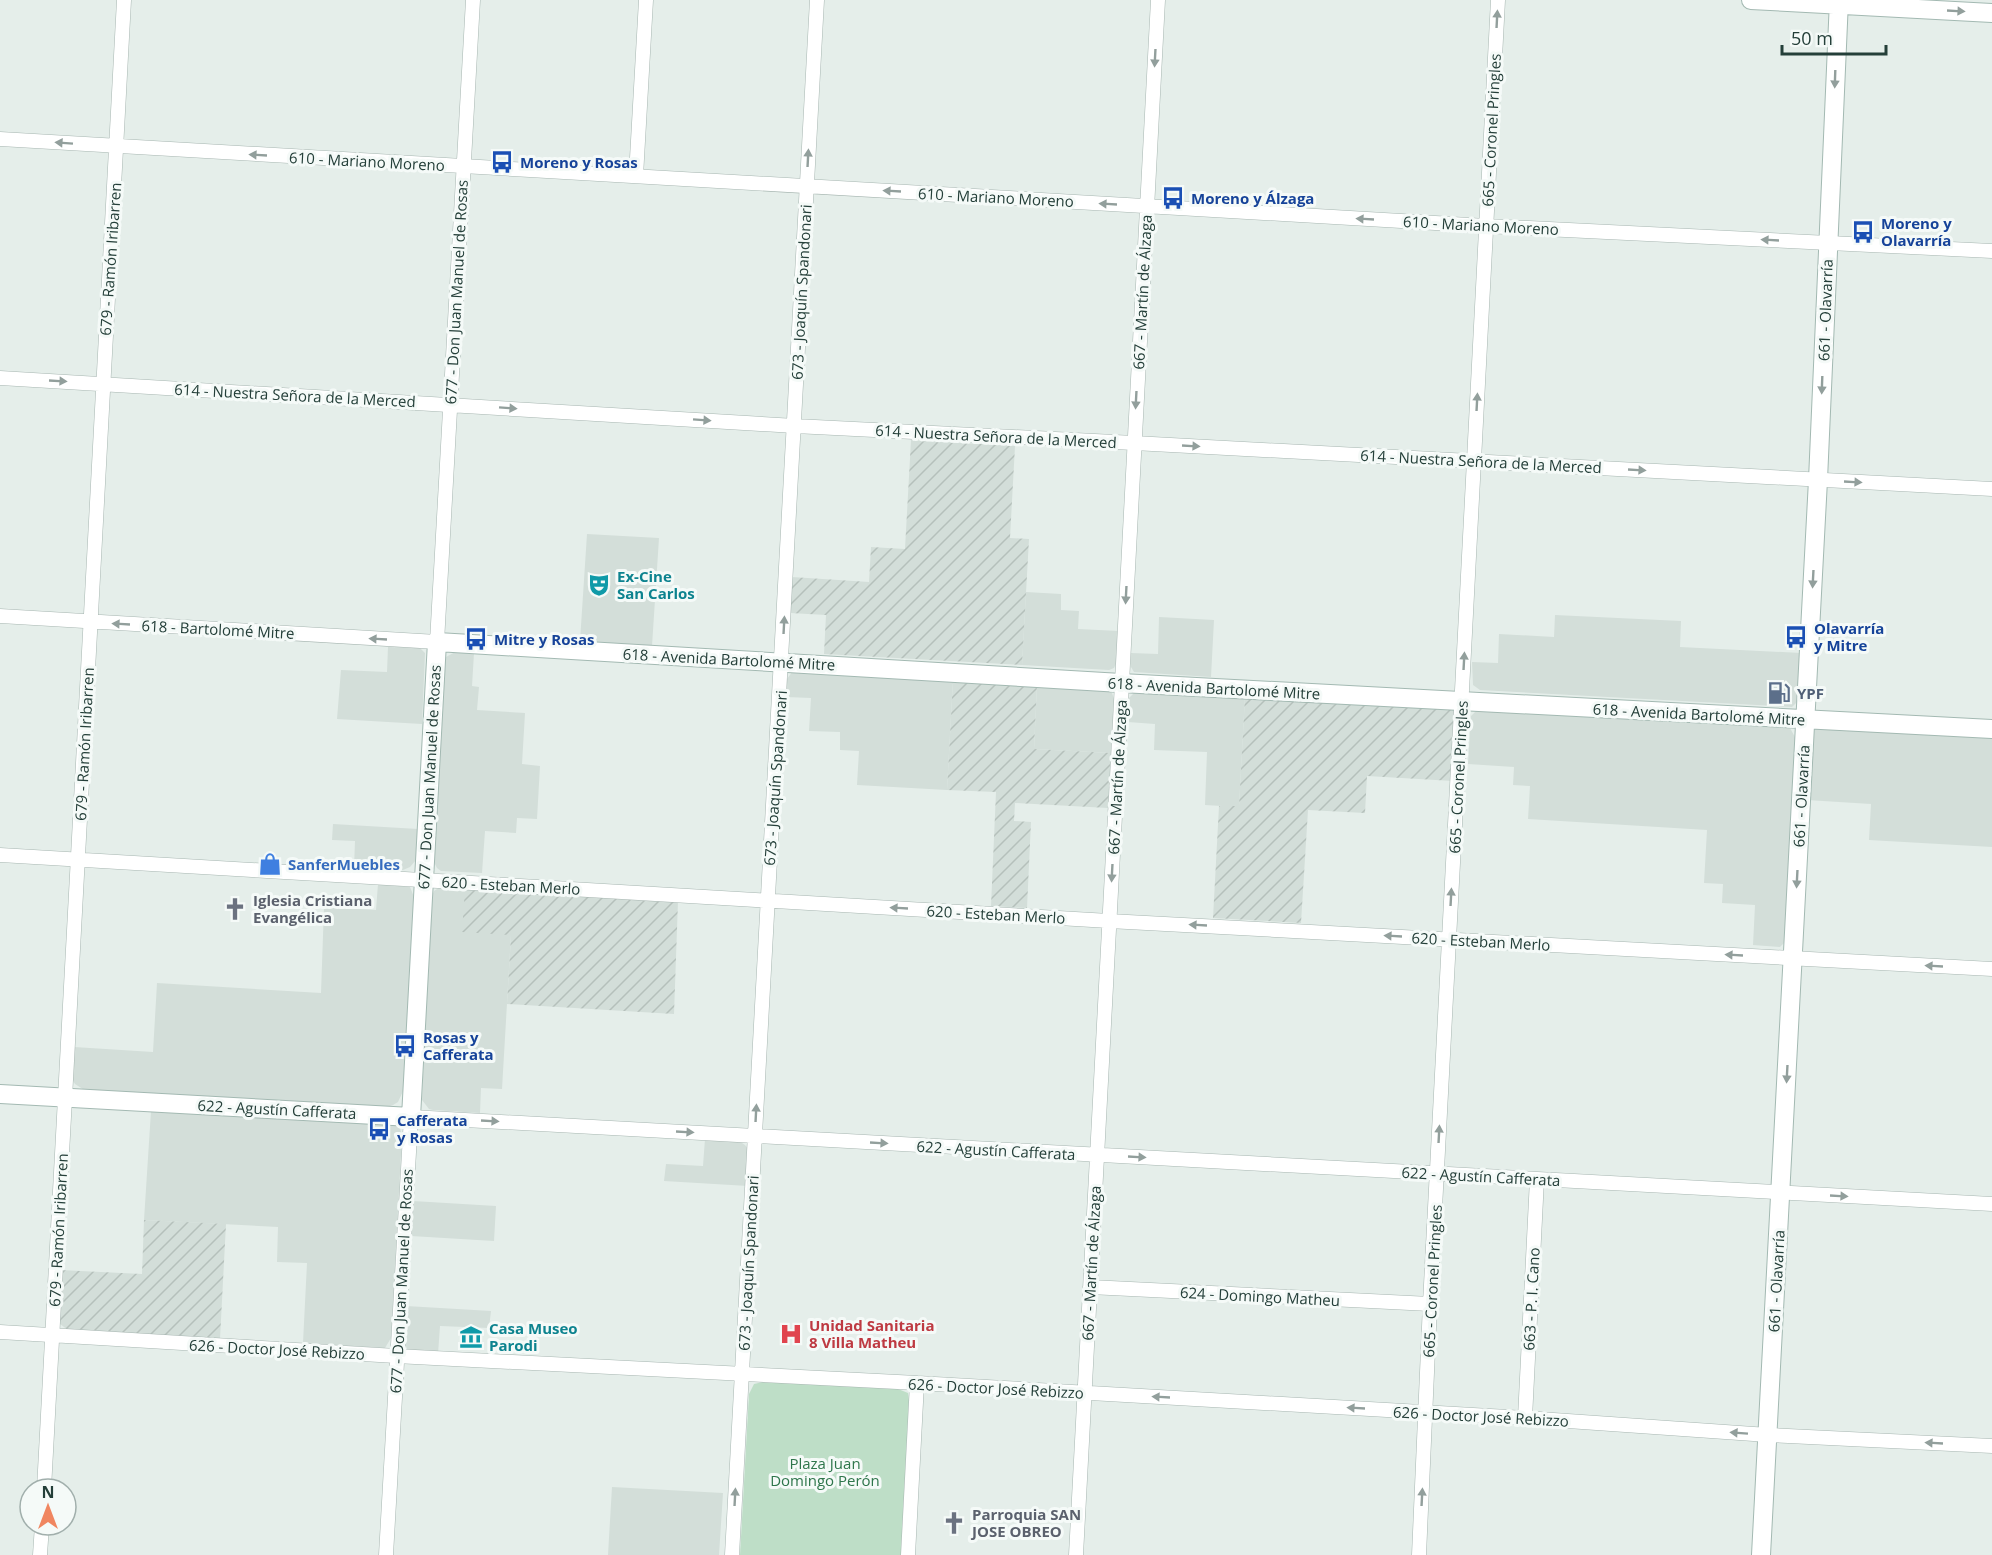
<svg xmlns="http://www.w3.org/2000/svg" width="1992" height="1555" viewBox="0 0 1992 1555" font-family="'Open Sans',sans-serif">
	<style>
		.built { fill: #d3ded9 }
		.industrial { fill: url(#industrial-furrows) }
		.green { fill: #bedec7 }
		.lines { fill: none; stroke-linecap: round; stroke-linejoin: round }
		.street-casing { stroke: #a7b6b1; stroke-width: 15 }
		.secondary-casing { stroke: #a3b9b2; stroke-width: 20 }
		.street { stroke: #fff; stroke-width: 14 }
		.secondary { stroke: #fff; stroke-width: 18 }
		.oneway { fill: #929f9c }
		.labels { text-anchor: middle; dominant-baseline: central; stroke-width: 6; stroke-linejoin: round; paint-order: stroke }
		.street-label { font-size: 15px; fill: #243f39; stroke: #f5faf8 }
		.transit-label { font-size: 15px; font-weight: bold; fill: #164399; stroke: #f5faf8; text-anchor: start }
		.culture-label { font-size: 15px; font-weight: bold; fill: #0d838f; stroke: #f5faf8; text-anchor: start }
		.service-label { font-size: 15px; font-weight: bold; fill: #4e5e75; stroke: #f5faf8; text-anchor: start }
		.shop-label { font-size: 15px; font-weight: bold; fill: #366cbe; stroke: #f5faf8; text-anchor: start }
		.worship-label { font-size: 15px; font-weight: bold; fill: #5b616d; stroke: #f5faf8; text-anchor: start }
		.health-label { font-size: 15px; font-weight: bold; fill: #be3a42; stroke: #f5faf8; text-anchor: start }
		.park-label { font-size: 15px; fill: #2e764b; stroke: #f5faf8 }
	</style>
	<defs>
		<pattern id="industrial-furrows" width="10" height="10" patternUnits="userSpaceOnUse" patternTransform="scale(1.5)"><rect width="10" height="10" fill="#d3ded9"/><path d="M-1 1l2-2M0 10L10 0M9 11l2-2" fill="none" stroke="#b5c0bb"/></pattern>
	</defs>
	<rect width="100%" height="100%" fill="#e5eeea"/>
	<!-- built -->
	<path class="built" d="M587 534 659 538 652 646 580 641Z
		M1026 592 1061 594V610L1079 611 1078 629 1119 631 1118 659 1114 668 1109 670 1022 665Z
		M1555 615 1681 621 1680 647 1801 653 1799 700 1792 707 1480 690 1473 685 1472 662 1498 663 1499 634 1554 637Z
		M1159 617 1214 620 1211 677 1134 672 1131 667V653L1158 654Z
		M388 647 420 648 425 653 422 724 337 719 341 670 387 672Z
		M455 652 474 653 472 686 479 687 477 710 525 713 522 764 540 766 537 819 517 818 516 833 485 831 482 873 441 871 437 868 434 862 444 662 446 657Z
		M797 671 953 680 947 790 857 785 859 751 840 750V732L809 731 811 698 786 697 787 679 792 672Z
		M1037 685 1107 689 1112 693 1114 699 1111 753 1034 749Z
		M1137 690 1245 696 1239 807 1205 805 1207 752 1154 750 1155 724 1128 722 1129 698Z
		M1477 710 1790 728 1796 739 1786 938 1784 943 1780 947 1753 945 1755 905 1722 903 1723 884 1704 883 1707 830 1528 819 1530 786 1513 785 1514 767 1468 764 1471 716Z
		M1815 728 1992 737V847L1869 840 1871 804 1807 800 1810 734Z
		M333 824 418 829 416 860 410 867 403 870 354 868 355 841 332 840Z
		M378 884 410 887 414 897 404 1089 398 1102 393 1105 387 1107 86 1091 75 1084 72 1079 74 1047 153 1052 157 983 321 993 324 907 376 910Z
		M440 887 465 889 511 935 502 1089 481 1088 480 1113 433 1110 429 1109 422 1100 431 899 434 891Z
		M151 1111 393 1124 400 1128 402 1137 391 1338 385 1348 303 1343 307 1263 277 1262 278 1227 144 1220Z
		M705 1139 739 1141 745 1145 748 1149V1186L664 1181 666 1164 703 1166Z
		M413 1201 496 1206 494 1241 411 1236Z
		M406 1306 491 1311 489 1328 440 1326 438 1354 412 1352 407 1349 405 1343Z
		M612 1487 723 1493 719 1555H608Z"/>
	<!-- industrial -->
	<path class="industrial" d="M911 440 1015 446 1010 538 1029 539 1022 665 824 654 826 615 790 613 792 577 869 582 871 547 905 549Z
		M953 680 1037 685 1034 749 1111 753 1108 808 1015 803 1014 821 1031 822 1027 908 991 906 996 792 947 790Z
		M1245 696 1449 707 1454 711 1453 781 1367 776 1365 813 1308 810 1301 923 1213 918 1219 806H1239Z
		M465 889 678 901 674 1014 507 1004 511 935 462 932Z
		M144 1220 226 1224 220 1339 68 1330 60 1324 57 1319 60 1270 142 1274Z"/>
	<!-- green -->
	<path class="green" d="M763 1382 898 1389 908 1393 909 1401 901 1555H740L749 1394 754 1384Z"/>
	<g class="lines">
		<!-- street casing -->
		<g class="street-casing">
			<path id="street" d="M0 139 1486 226 1992 251
				M636 176 646 0
				M0 378 795 426 1134 443 1992 489
				M0 616 437 642 473 0
				M0 855 1109 921 1992 969
				M1090 1287 1430 1304
				M0 1332 396 1356 917 1383 1525 1418 1768 1435 1992 1446
				M1525 1418 1537 1179
				M44 1489 124 0
				M40 1555 42 1525
				M386 1555 411 1117 1992 1204
				M732 1555 817 0
				M908 1555 917 1383
				M1076 1555 1158 0
				M1419 1555 1430 1304 1498 0"/>
		</g>
		<!-- secondary casing -->
		<g class="secondary-casing">
			<path id="secondary" d="M1751 0 1992 13
				M0 1094 411 1117 437 642 1121 683 1992 729
				M1761 1555 1818 480 1839 0"/>
		</g>
		<!-- street -->
		<use href="#street" class="street"/>
		<!-- secondary -->
		<use href="#secondary" class="secondary"/>
	</g>
	<!-- one-way arrows -->
	<defs><path id="oneway-solid" d="M-6-.8H1V-3.2L6.5 0L1 3.2V.8H-6Z" transform="scale(1.5)"/></defs>
	<g class="oneway">
		<use href="#oneway-solid" transform="translate(1956 11) rotate(3)"/>
		<use href="#oneway-solid" transform="translate(1497 19) rotate(-87)"/>
		<use href="#oneway-solid" transform="translate(1155 58) rotate(93)"/>
		<use href="#oneway-solid" transform="translate(1835 79) rotate(92)"/>
		<use href="#oneway-solid" transform="translate(64 143) rotate(-176)"/>
		<use href="#oneway-solid" transform="translate(258 155) rotate(-177)"/>
		<use href="#oneway-solid" transform="translate(808 158) rotate(-87)"/>
		<use href="#oneway-solid" transform="translate(892 191) rotate(-177)"/>
		<use href="#oneway-solid" transform="translate(1108 204) rotate(-177)"/>
		<use href="#oneway-solid" transform="translate(1365 219) rotate(-177)"/>
		<use href="#oneway-solid" transform="translate(1770 240) rotate(-177)"/>
		<use href="#oneway-solid" transform="translate(58 381) rotate(3)"/>
		<use href="#oneway-solid" transform="translate(1822 385) rotate(92)"/>
		<use href="#oneway-solid" transform="translate(1136 400) rotate(93)"/>
		<use href="#oneway-solid" transform="translate(1477 402) rotate(-87)"/>
		<use href="#oneway-solid" transform="translate(508 408) rotate(4)"/>
		<use href="#oneway-solid" transform="translate(702 420) rotate(4)"/>
		<use href="#oneway-solid" transform="translate(1191 446) rotate(3)"/>
		<use href="#oneway-solid" transform="translate(1637 470) rotate(3)"/>
		<use href="#oneway-solid" transform="translate(1853 482) rotate(3)"/>
		<use href="#oneway-solid" transform="translate(1813 579) rotate(93)"/>
		<use href="#oneway-solid" transform="translate(1126 595) rotate(93)"/>
		<use href="#oneway-solid" transform="translate(121 624) rotate(-177)"/>
		<use href="#oneway-solid" transform="translate(784 625) rotate(-87)"/>
		<use href="#oneway-solid" transform="translate(378 639) rotate(-177)"/>
		<use href="#oneway-solid" transform="translate(1464 661) rotate(-87)"/>
		<use href="#oneway-solid" transform="translate(1112 873) rotate(93)"/>
		<use href="#oneway-solid" transform="translate(1797 879) rotate(93)"/>
		<use href="#oneway-solid" transform="translate(1451 897) rotate(-87)"/>
		<use href="#oneway-solid" transform="translate(899 908) rotate(-177)"/>
		<use href="#oneway-solid" transform="translate(1198 925) rotate(-177)"/>
		<use href="#oneway-solid" transform="translate(1393 936) rotate(-177)"/>
		<use href="#oneway-solid" transform="translate(1734 955) rotate(-177)"/>
		<use href="#oneway-solid" transform="translate(1934 966) rotate(-177)"/>
		<use href="#oneway-solid" transform="translate(1787 1074) rotate(93)"/>
		<use href="#oneway-solid" transform="translate(756 1113) rotate(-87)"/>
		<use href="#oneway-solid" transform="translate(490 1121) rotate(3)"/>
		<use href="#oneway-solid" transform="translate(685 1132) rotate(3)"/>
		<use href="#oneway-solid" transform="translate(1439 1134) rotate(-87)"/>
		<use href="#oneway-solid" transform="translate(879 1143) rotate(3)"/>
		<use href="#oneway-solid" transform="translate(1137 1157) rotate(3)"/>
		<use href="#oneway-solid" transform="translate(1839 1196) rotate(3)"/>
		<use href="#oneway-solid" transform="translate(1161 1397) rotate(-177)"/>
		<use href="#oneway-solid" transform="translate(1356 1408) rotate(-177)"/>
		<use href="#oneway-solid" transform="translate(1739 1433) rotate(-176)"/>
		<use href="#oneway-solid" transform="translate(1934 1443) rotate(-177)"/>
		<use href="#oneway-solid" transform="translate(735 1497) rotate(-87)"/>
		<use href="#oneway-solid" transform="translate(1422 1497) rotate(-87)"/>
	</g>
	<!-- icons -->
	<defs>
		<g id="bus-bare" transform="scale(1.8)"><path d="M-5-6H5V4H4V6H2V4H-2V6H-4V4H-5ZM-3.5-4V0h7V-4ZM-3.5 1.2v1.5H-2V1.2ZM2 1.2v1.5H3.5V1.2Z" fill="#1a4fb4" stroke="#f5faf8" stroke-width="2.5" paint-order="stroke"/></g>
		<g id="theatre-bare" transform="scale(1.8)"><path d="M-5-5.5Q0-4 5-5.5V0Q5 5 0 6Q-5 5-5 0ZM-3.3-2.5H-1v1.5H-3.3ZM1-2.5H3.3v1.5H1ZM-2.8 1Q0 5.5 2.8 1Z" fill="#0f9aa8" stroke="#f5faf8" stroke-width="2.5" paint-order="stroke"/></g>
		<g id="fuel-bare" transform="scale(1.8)"><path d="M-5.5-6h7V0h2V4h1.3V-2.5L3-4.5l.8-.8L6-3V5H2.5V1h-1V6h-7ZM-4.2-4.7v3.2H.2V-4.7Z" fill="#5c6f8a" stroke="#f5faf8" stroke-width="2.5" paint-order="stroke"/></g>
		<g id="shop-bare" transform="scale(1.8)"><path d="M-5-2.5h2.3a2.7 3.5 0 0 1 5.4 0H5L5.5 6h-11ZM-1.5-2.5h3a1.5 2.3 0 0 0-3 0Z" fill="#3f7fe0" stroke="#f5faf8" stroke-width="2.5" paint-order="stroke"/></g>
		<g id="church-bare" transform="scale(1.8)"><path d="M-1.2-6h2.4v3.5h3.3v2.4h-3.3V6h-2.4V-.1h-3.3v-2.4h3.3Z" fill="#6b7280" stroke="#f5faf8" stroke-width="2.5" paint-order="stroke"/></g>
		<g id="hospital-bare" transform="scale(1.8)"><path d="M-5-5h3v3.5h4V-5h3V5h-3V1.5h-4V5h-3Z" fill="#e0444e" stroke="#f5faf8" stroke-width="2.5" paint-order="stroke"/></g>
		<g id="museum-bare" transform="scale(1.8)"><path d="M0-6L6-3V-2H-6V-3ZM-5-1h2V3h-2ZM-1-1h2V3h-2ZM3-1h2V3H3ZM-6 4H6V6H-6Z" fill="#0f9aa8" stroke="#f5faf8" stroke-width="2.5" paint-order="stroke"/></g>
	</defs>
	<g fill-rule="evenodd">
		<use href="#bus-bare" x="502" y="162"/>
		<use href="#bus-bare" x="1173" y="198"/>
		<use href="#bus-bare" x="1863" y="232"/>
		<use href="#theatre-bare" x="599" y="585"/>
		<use href="#bus-bare" x="1796" y="637"/>
		<use href="#bus-bare" x="476" y="639"/>
		<use href="#fuel-bare" x="1779" y="693"/>
		<use href="#shop-bare" x="270" y="864"/>
		<use href="#church-bare" x="235" y="909"/>
		<use href="#bus-bare" x="405" y="1046"/>
		<use href="#bus-bare" x="379" y="1129"/>
		<use href="#hospital-bare" x="791" y="1334"/>
		<use href="#museum-bare" x="471" y="1337"/>
		<use href="#church-bare" x="954" y="1523"/>
	</g>
	<g class="labels">
		<!-- street labels -->
		<g class="street-label">
			<text transform="translate(1491 130) rotate(-87)">665 - Coronel Pringles</text>
			<text transform="translate(367 161) rotate(3)">610 - Mariano Moreno</text>
			<text transform="translate(996 197) rotate(3)">610 - Mariano Moreno</text>
			<text transform="translate(1481 225) rotate(3)">610 - Mariano Moreno</text>
			<text transform="translate(110 259) rotate(-86)">679 - Ramón Iribarren</text>
			<text transform="translate(456 292) rotate(-87)">677 - Don Juan Manuel de Rosas</text>
			<text transform="translate(801 292) rotate(-87)">673 - Joaquín Spandonari</text>
			<text transform="translate(1142 292) rotate(-87)">667 - Martín de Álzaga</text>
			<text transform="translate(1825 310) rotate(-88)">661 - Olavarría</text>
			<text transform="translate(295 395) rotate(3)">614 - Nuestra Señora de la Merced</text>
			<text transform="translate(996 436) rotate(3)">614 - Nuestra Señora de la Merced</text>
			<text transform="translate(1481 461) rotate(3)">614 - Nuestra Señora de la Merced</text>
			<text transform="translate(218 629) rotate(3)">618 - Bartolomé Mitre</text>
			<text transform="translate(729 659) rotate(3)">618 - Avenida Bartolomé Mitre</text>
			<text transform="translate(1214 688) rotate(3)">618 - Avenida Bartolomé Mitre</text>
			<text transform="translate(1699 714) rotate(3)">618 - Avenida Bartolomé Mitre</text>
			<text transform="translate(84 744) rotate(-87)">679 - Ramón Iribarren</text>
			<text transform="translate(429 777) rotate(-87)">677 - Don Juan Manuel de Rosas</text>
			<text transform="translate(1117 777) rotate(-87)">667 - Martín de Álzaga</text>
			<text transform="translate(1458 777) rotate(-87)">665 - Coronel Pringles</text>
			<text transform="translate(775 778) rotate(-86)">673 - Joaquín Spandonari</text>
			<text transform="translate(1801 796) rotate(-87)">661 - Olavarría</text>
			<text transform="translate(511 885) rotate(3)">620 - Esteban Merlo</text>
			<text transform="translate(996 914) rotate(3)">620 - Esteban Merlo</text>
			<text transform="translate(1481 941) rotate(3)">620 - Esteban Merlo</text>
			<text transform="translate(277 1109) rotate(3)">622 - Agustín Cafferata</text>
			<text transform="translate(996 1150) rotate(3)">622 - Agustín Cafferata</text>
			<text transform="translate(1481 1176) rotate(3)">622 - Agustín Cafferata</text>
			<text transform="translate(58 1230) rotate(-87)">679 - Ramón Iribarren</text>
			<text transform="translate(748 1263) rotate(-87)">673 - Joaquín Spandonari</text>
			<text transform="translate(1091 1263) rotate(-87)">667 - Martín de Álzaga</text>
			<text transform="translate(401 1281) rotate(-87)">677 - Don Juan Manuel de Rosas</text>
			<text transform="translate(1432 1281) rotate(-87)">665 - Coronel Pringles</text>
			<text transform="translate(1776 1281) rotate(-87)">661 - Olavarría</text>
			<text transform="translate(1260 1296) rotate(3)">624 - Domingo Matheu</text>
			<text transform="translate(1531 1299) rotate(-87)">663 - P. I. Cano</text>
			<text transform="translate(277 1349) rotate(3)">626 - Doctor José Rebizzo</text>
			<text transform="translate(996 1388) rotate(3)">626 - Doctor José Rebizzo</text>
			<text transform="translate(1481 1416) rotate(3)">626 - Doctor José Rebizzo</text>
		</g>
		<!-- transit labels -->
		<g class="transit-label">
			<text x="520" y="162">Moreno y Rosas</text>
			<text x="1191" y="198">Moreno y Álzaga</text>
			<text x="1881" y="223">Moreno y<tspan x="1881" dy="17">Olavarría</tspan></text>
			<text x="1814" y="628">Olavarría<tspan x="1814" dy="17">y Mitre</tspan></text>
			<text x="494" y="639">Mitre y Rosas</text>
			<text x="423" y="1037">Rosas y<tspan x="423" dy="17">Cafferata</tspan></text>
			<text x="397" y="1120">Cafferata<tspan x="397" dy="17">y Rosas</tspan></text>
		</g>
		<!-- culture labels -->
		<g class="culture-label">
			<text x="617" y="576">Ex-Cine<tspan x="617" dy="17">San Carlos</tspan></text>
			<text x="489" y="1328">Casa Museo<tspan x="489" dy="17">Parodi</tspan></text>
		</g>
		<!-- service labels -->
		<g class="service-label">
			<text x="1797" y="693">YPF</text>
		</g>
		<!-- shop labels -->
		<g class="shop-label">
			<text x="288" y="864">SanferMuebles</text>
		</g>
		<!-- worship labels -->
		<g class="worship-label">
			<text x="253" y="900">Iglesia Cristiana<tspan x="253" dy="17">Evangélica</tspan></text>
			<text x="972" y="1514">Parroquia SAN<tspan x="972" dy="17">JOSE OBREO</tspan></text>
		</g>
		<!-- health labels -->
		<g class="health-label">
			<text x="809" y="1325">Unidad Sanitaria<tspan x="809" dy="17">8 Villa Matheu</tspan></text>
		</g>
		<!-- park labels -->
		<g class="park-label">
			<text x="825" y="1463">Plaza Juan<tspan x="825" dy="17">Domingo Perón</tspan></text>
		</g>
	</g>
	<!-- north arrow -->
	<g transform="translate(48 1507)"><circle r="28" fill="#f5faf8" stroke="#a1afac" stroke-width="1.5"/>
	<path d="M0-4.5L10 22L0 15L-10 22Z" fill="#f08660"/>
	<text y="-9" font-size="16" font-weight="bold" text-anchor="middle" fill="#243f39">N</text>
	</g>
	<!-- scale -->
	<path d="M1782 45v9h104v-9" fill="none" stroke="#243f39" stroke-width="3"/>
	<text x="1791" y="45" font-size="18" fill="#243f39" stroke="#f5faf8" stroke-width="4.5" paint-order="stroke">50 m</text>
</svg>
